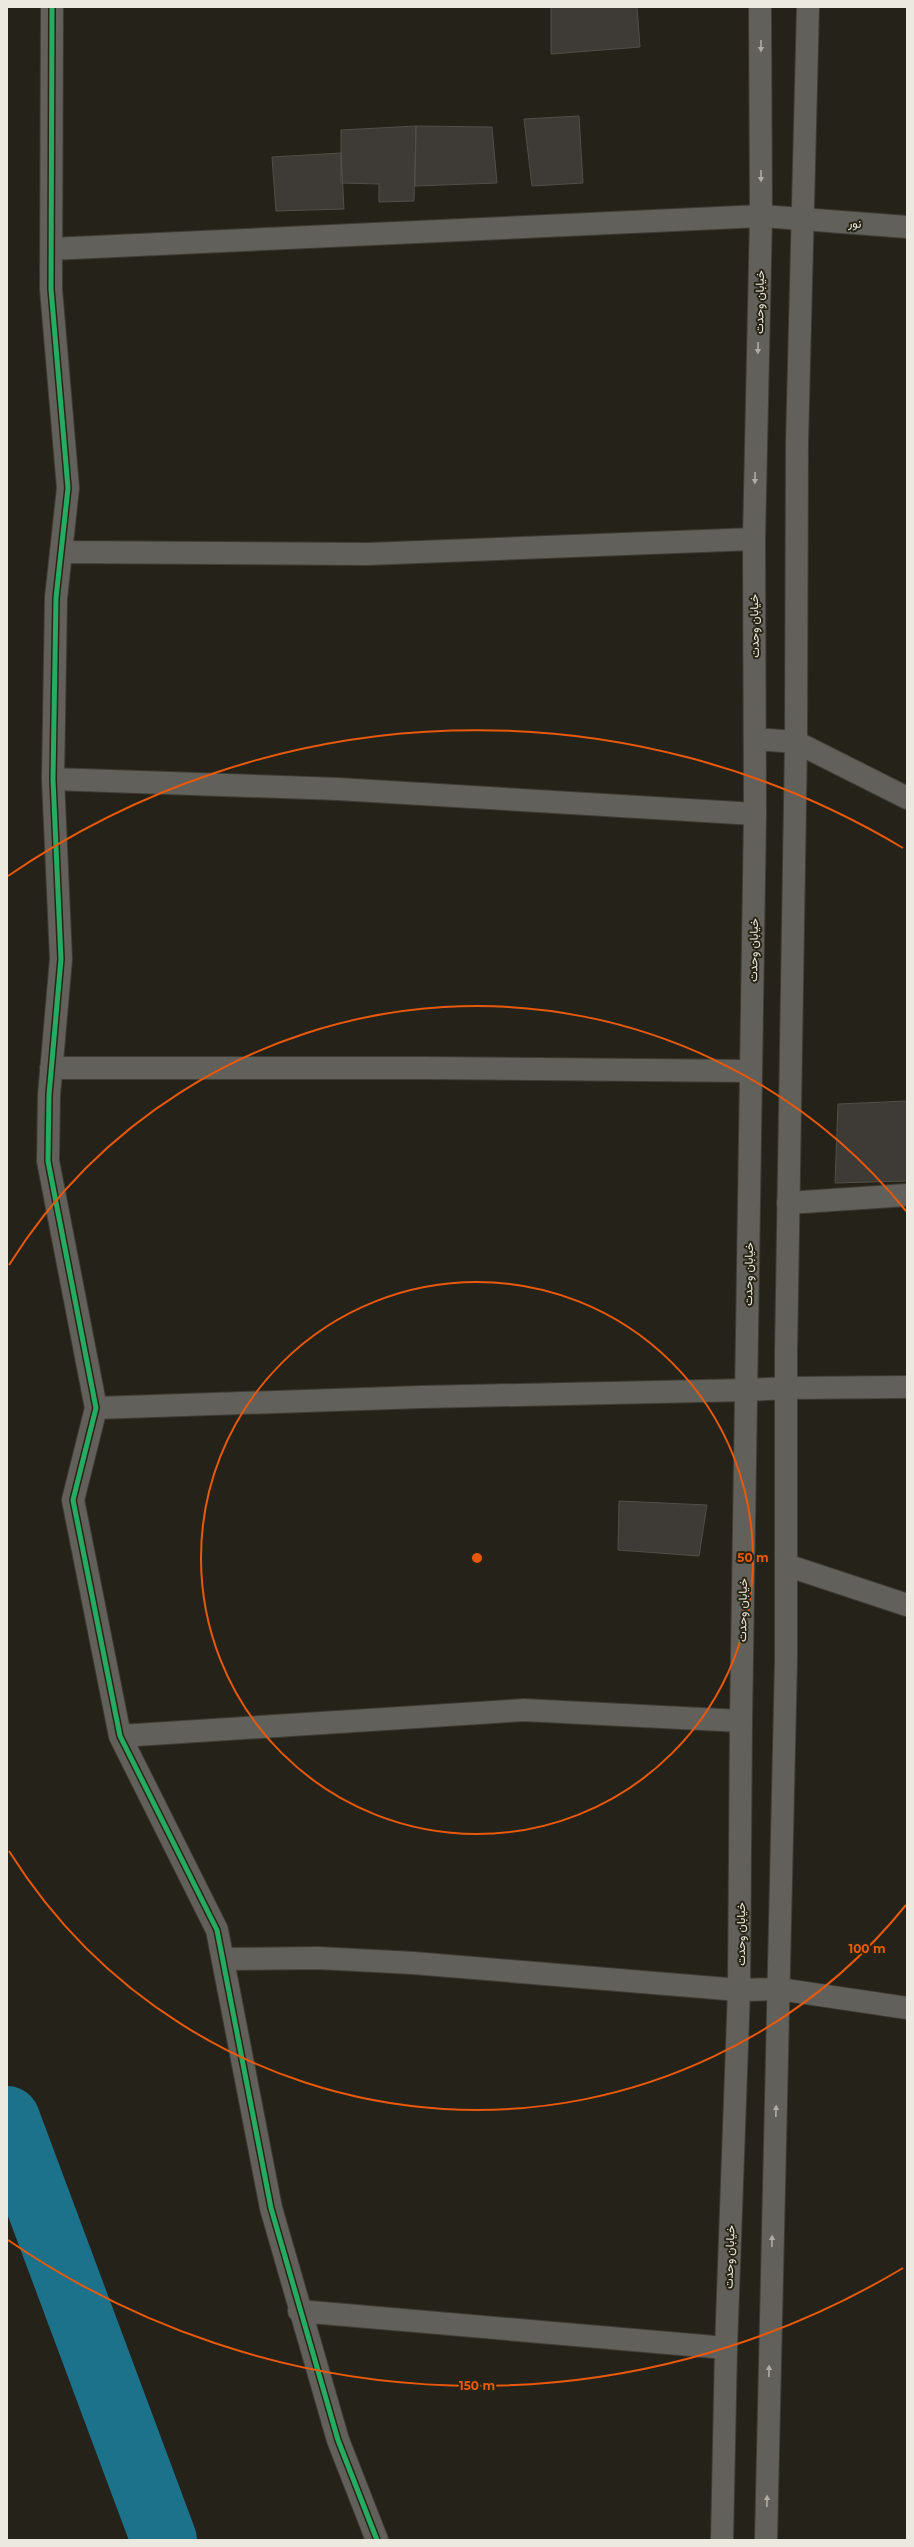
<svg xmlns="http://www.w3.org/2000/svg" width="914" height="2547" viewBox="0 0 914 2547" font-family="Montserrat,Vazirmatn,sans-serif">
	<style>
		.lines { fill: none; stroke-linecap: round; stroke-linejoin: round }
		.river { stroke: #1c718b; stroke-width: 66 }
		.building { fill: #3e3a35; stroke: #524e48 }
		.minor-casing { stroke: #3e3c35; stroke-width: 24 }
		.tertiary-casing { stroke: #3e3c35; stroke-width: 24 }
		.minor { stroke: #62605a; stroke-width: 22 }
		.tertiary { stroke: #62605a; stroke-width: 22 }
		.cycleway-casing { stroke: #292516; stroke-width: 8 }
		.cycleway { stroke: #26ab63; stroke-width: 5 }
		.oneway { fill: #aeaca4 }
		.ring { fill: none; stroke: #e8590c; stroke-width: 2 }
		.labels { text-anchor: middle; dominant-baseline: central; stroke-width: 4; stroke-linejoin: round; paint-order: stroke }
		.street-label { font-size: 12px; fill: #eceae0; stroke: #292516 }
		.centre { fill: #e8590c; stroke: #292516; stroke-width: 2 }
		.ring-label { font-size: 12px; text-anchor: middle; font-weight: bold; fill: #e8590c; stroke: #292516; stroke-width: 4; stroke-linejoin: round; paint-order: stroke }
	</style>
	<rect width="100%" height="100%" fill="#25221a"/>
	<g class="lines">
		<!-- river -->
		<path class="river" d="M7 2119 164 2540"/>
	</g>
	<!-- building -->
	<path class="building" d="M551 7H637L640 47 551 54Z
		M579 116 583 183 532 186 524 119Z
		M416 126 492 127 497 183 415 186Z
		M416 126 414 201 379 202V184L341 183V130Z
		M341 153 344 209 276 211 272 157Z
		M907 1101V1181L835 1183 838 1104Z
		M619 1501 707 1505 699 1556 618 1550Z"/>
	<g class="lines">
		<!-- minor casing -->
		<g class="minor-casing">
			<path id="minor" d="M52 7 51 289 68 488 56 598 53 779 61 959 49 1095 48 1161 96 1408 73 1500 120 1736 217 1930 271 2208 338 2440 377 2540
				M802 219 907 227
				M51 249 761 216
				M61 552 368 554 754 539
				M796 742 907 798
				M53 779 338 789 755 814
				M51 1068H423L751 1071
				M788 1203 907 1195
				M786 1388 907 1387
				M96 1408 421 1397 747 1390
				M786 1565 907 1605
				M120 1736 524 1710 741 1721
				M223 1959 318 1958 413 1963 739 1990 779 1989 907 2008
				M299 2311 726 2348"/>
		</g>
		<!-- tertiary casing -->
		<g class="tertiary-casing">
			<path id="tertiary" d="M761 216 802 219
				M756 739 796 742
				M747 1390 786 1388
				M722 2540 726 2348 739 1990 741 1721 755 814 754 539 761 216 760 7
				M766 2540 786 1660V1354L796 742 797 443 808 7"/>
		</g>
		<!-- minor -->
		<use href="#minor" class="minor"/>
		<!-- tertiary -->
		<use href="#tertiary" class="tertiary"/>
		<!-- cycleway casing -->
		<g class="cycleway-casing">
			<path id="cycleway" d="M52 7 51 289 68 488 56 598 53 779 61 959 49 1095 48 1161 96 1408 73 1500 120 1736 217 1930 271 2208 338 2440 377 2540"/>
		</g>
		<!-- cycleway -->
		<use href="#cycleway" class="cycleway"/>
	</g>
	<!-- one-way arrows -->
	<defs><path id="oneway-solid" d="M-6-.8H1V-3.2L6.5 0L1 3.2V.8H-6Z"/></defs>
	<g class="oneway">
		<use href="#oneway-solid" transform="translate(761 46) rotate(90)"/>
		<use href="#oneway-solid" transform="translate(761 176) rotate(90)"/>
		<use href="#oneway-solid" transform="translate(758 348) rotate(91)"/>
		<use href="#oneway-solid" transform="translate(755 478) rotate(91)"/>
		<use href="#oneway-solid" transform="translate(776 2111) rotate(-88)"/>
		<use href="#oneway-solid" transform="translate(772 2241) rotate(-89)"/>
		<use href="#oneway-solid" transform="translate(769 2371) rotate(-89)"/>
		<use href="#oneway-solid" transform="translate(767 2501) rotate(-89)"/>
	</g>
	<!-- distance rings -->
	<g class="ring">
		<circle cx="477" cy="1558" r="276"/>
		<path d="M906 1905A552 552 0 0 1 9 1851M9 1265A552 552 0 0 1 906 1211"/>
		<path d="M903 2268A828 828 0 0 1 8 2240M8 876A828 828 0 0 1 903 848"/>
	</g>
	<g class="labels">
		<!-- street labels -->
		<g class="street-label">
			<text transform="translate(855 223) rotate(4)">نور</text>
			<text transform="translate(759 302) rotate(-89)">خیابان وحدت</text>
			<text transform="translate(754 626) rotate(-91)">خیابان وحدت</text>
			<text transform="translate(753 950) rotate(-89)">خیابان وحدت</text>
			<text transform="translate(748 1274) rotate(-89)">خیابان وحدت</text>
			<text transform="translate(742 1610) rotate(-89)">خیابان وحدت</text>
			<text transform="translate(740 1934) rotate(-90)">خیابان وحدت</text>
			<text transform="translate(729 2257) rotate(-88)">خیابان وحدت</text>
		</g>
	</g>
	<circle cx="477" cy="1558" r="6" class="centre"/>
	<g class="ring-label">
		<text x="753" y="1562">50 m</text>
		<text x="867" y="1953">100 m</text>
		<text x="477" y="2390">150 m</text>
	</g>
	<!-- border -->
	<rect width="914" height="2547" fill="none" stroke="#eceae0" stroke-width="16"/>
</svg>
